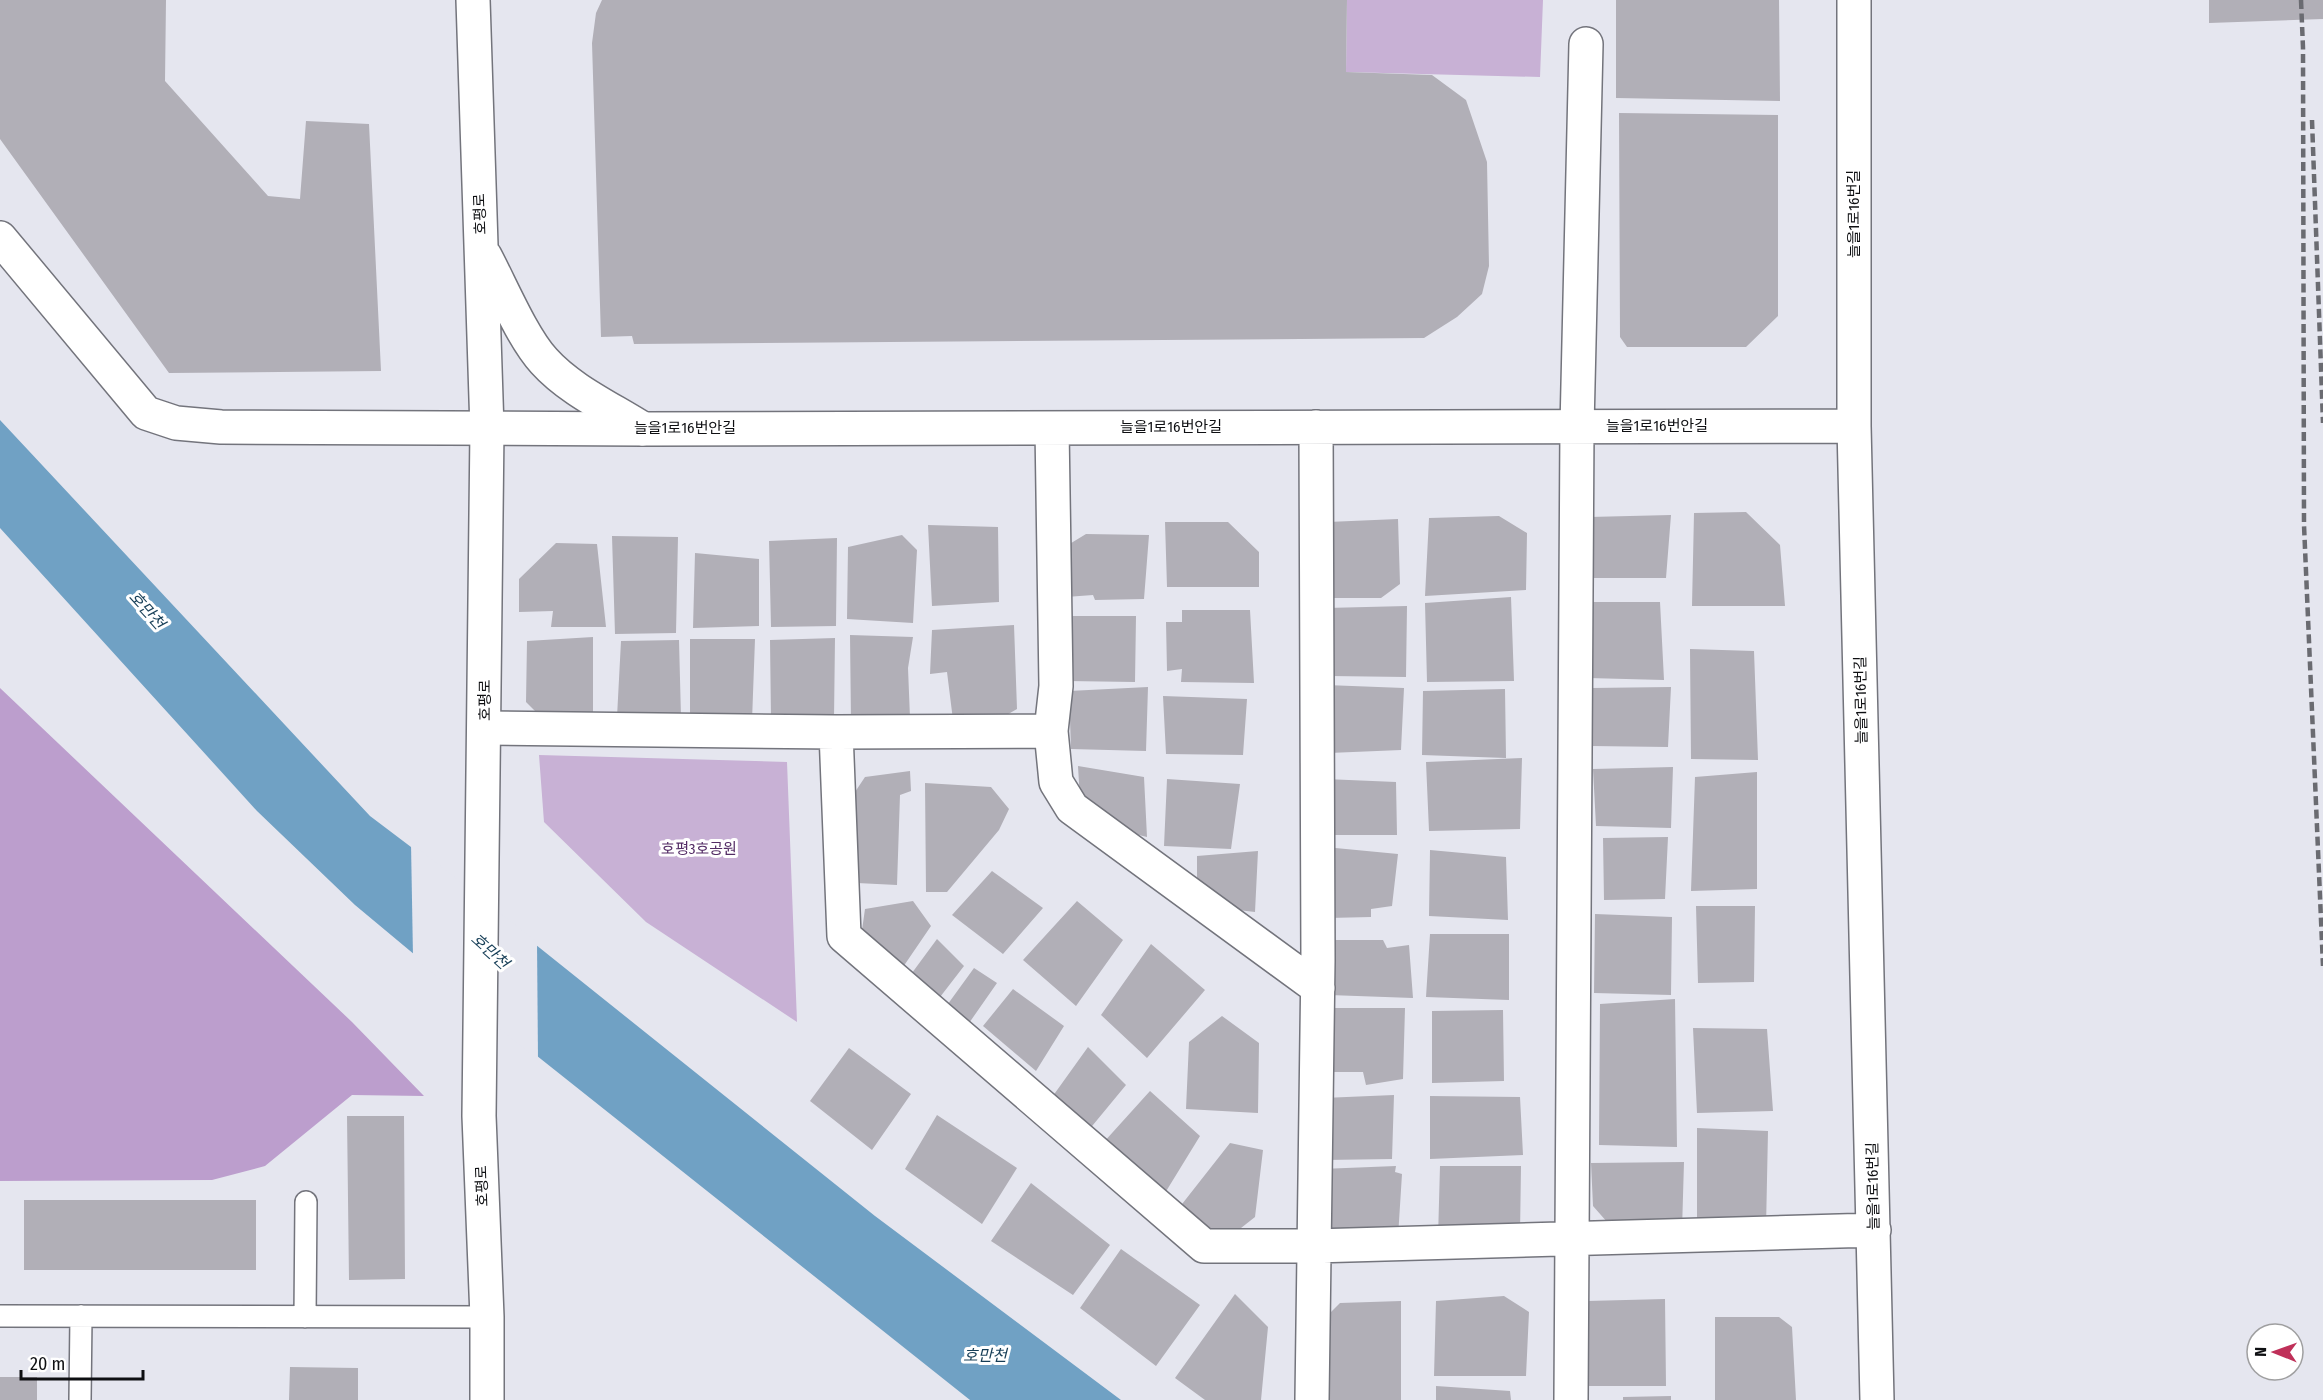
<svg xmlns="http://www.w3.org/2000/svg" width="2323" height="1400" viewBox="0 0 2323 1400" font-family="'Fira Sans Condensed','Noto Sans KR',sans-serif">
	<style>
		.green { fill: #c8b1d5 }
		.forest { fill: #bc9ecd }
		.water { fill: #70a1c4 }
		.pier { fill: #e5e6ef }
		.building { fill: #b1afb7 }
		.lines { fill: none; stroke-linecap: round; stroke-linejoin: round }
		.lane-casing { stroke: #73747c; stroke-width: 24 }
		.street-casing { stroke: #73747c; stroke-width: 36 }
		.secondary-casing { stroke: #73747c; stroke-width: 36 }
		.lane { stroke: #fff; stroke-width: 21 }
		.street { stroke: #fff; stroke-width: 33 }
		.secondary { stroke: #fff; stroke-width: 33 }
		.rail { stroke: #6a6b71; stroke-width: 4.5; stroke-dasharray: 9 4.5; stroke-linecap: butt }
		.labels { text-anchor: middle; dominant-baseline: central; stroke-width: 6; stroke-linejoin: round; paint-order: stroke }
		.street-label { font-size: 15px; fill: #0e0f12; stroke: #fff }
		.park-label { font-size: 15px; fill: #532c65; stroke: #fff }
		.water-label { font-size: 16px; font-style: italic; fill: #153d56; stroke: #fff }
	</style>
	<rect width="100%" height="100%" fill="#e5e6ef"/>
	<!-- green -->
	<path class="green" d="M1347 0H1543L1540 77 1346 72Z
		M539 755 787 762 797 1022 646 922 544 822Z"/>
	<!-- forest -->
	<path class="forest" d="M0 688 352 1022 424 1096 352 1095 265 1166 212 1180 0 1181Z"/>
	<!-- water -->
	<path class="water" d="M0 420 370 816 456 881 875 1216 1121 1400H970L517 1040 355 905 257 811 0 528Z"/>
	<!-- pier -->
	<path class="pier" d="M411 843 537 942 538 1060 413 957Z"/>
	<!-- building -->
	<path class="building" d="M0 0H166L165 81 268 196 300 199 306 121 369 124 381 371 169 373 0 139Z
		M602 0H1347L1346 72 1432 75 1466 100 1487 162 1489 266 1482 294 1457 317 1424 338 634 344 632 336 601 337 592 43 596 13Z
		M1616 0H1779L1780 101 1616 98Z
		M2209 0H2323V19L2209 23Z
		M1619 113 1778 115V316L1746 347H1627L1620 337Z
		M1746 512 1780 545 1785 606H1692L1694 513Z
		M1671 515 1666 578H1592L1589 517Z
		M1499 516 1527 533 1526 590 1425 596 1429 518Z
		M1398 519 1400 584 1381 598H1333L1328 522Z
		M1165 522H1228L1259 552V587H1167Z
		M928 525 998 527 999 602 932 606Z
		M1086 534 1149 535 1144 599 1095 600 1093 595 1066 597 1063 548Z
		M902 535 917 550 913 623 847 619 848 547Z
		M612 536 678 537 676 633 615 634Z
		M837 538 836 626 771 627 769 541Z
		M556 543 597 544 606 627H551L553 611 519 612V579Z
		M695 553 759 559V626L693 628Z
		M1511 597 1514 681 1427 682 1425 603Z
		M1583 602H1660L1664 680 1588 678Z
		M1407 606 1406 677 1330 676 1326 608Z
		M1182 610H1250L1254 683 1181 682 1182 669 1167 671 1166 622H1182Z
		M1063 616H1136L1135 682 1067 681Z
		M1014 625 1017 709 996 721 953 720 947 672 930 674 932 630Z
		M850 635 913 637 908 668 910 718 851 722Z
		M593 637V726L549 725 526 702 527 641Z
		M835 638 834 719H771L770 640Z
		M690 639H755L752 721 690 719Z
		M679 640 681 718 617 717 621 641Z
		M1690 649 1754 651 1758 760 1691 759Z
		M1326 685 1404 688 1401 750 1329 753Z
		M1148 687 1146 751 1071 749 1069 691Z
		M1671 687 1668 747 1591 746V688Z
		M1505 689 1506 758 1422 755 1423 691Z
		M1163 696 1247 699 1243 755 1166 754Z
		M1522 758 1520 829 1429 831 1426 762Z
		M1078 766 1144 777 1147 837 1123 831 1080 800Z
		M1673 767 1671 828 1596 826 1593 769Z
		M910 771 911 791 900 795 897 885 857 883 845 807 865 777Z
		M1757 772V889L1691 891 1695 777Z
		M1167 779 1240 784 1231 849 1164 846Z
		M1325 779 1396 782 1397 835H1326Z
		M925 783 991 787 1009 809 999 830 947 892H926Z
		M1668 837 1665 899 1604 900 1603 838Z
		M1325 847 1398 854 1392 906 1371 909V917L1328 918Z
		M1430 850 1506 857 1508 920 1429 916Z
		M1258 851 1255 912 1221 908 1197 890V856Z
		M992 871 1043 908 1003 954 952 915Z
		M913 901 931 926 901 970 861 937 865 909Z
		M1077 901 1123 940 1076 1006 1023 960Z
		M1696 906H1755L1754 982 1698 983Z
		M1595 914 1672 917 1671 995 1594 993Z
		M1430 934H1509V1000L1426 997Z
		M937 939 964 966 937 1001 909 977Z
		M1327 940H1383L1387 948 1409 945 1413 998 1329 995Z
		M1151 944 1205 990 1147 1058 1101 1015Z
		M974 968 997 983 967 1026 945 1008Z
		M1013 989 1064 1026 1036 1071 983 1026Z
		M1675 999 1677 1147 1599 1145 1600 1004Z
		M1322 1008H1405L1403 1079 1366 1085 1363 1072H1324Z
		M1503 1010 1504 1081 1432 1083V1011Z
		M1222 1016 1259 1043 1258 1113 1186 1109 1189 1042Z
		M1693 1028 1767 1029 1773 1111 1697 1113Z
		M1088 1047 1126 1085 1088 1131 1050 1100Z
		M849 1048 911 1094 872 1150 810 1101Z
		M1150 1091 1200 1136 1165 1193 1103 1143Z
		M1394 1095 1392 1159 1325 1160 1323 1098Z
		M1430 1096 1520 1097 1523 1155 1430 1159Z
		M937 1115 1017 1168 982 1224 905 1169Z
		M347 1116H404L405 1279 349 1280Z
		M1697 1128 1768 1131 1766 1228 1697 1226Z
		M1230 1143 1263 1150 1255 1217 1227 1239 1175 1213Z
		M1684 1162 1682 1230 1615 1231 1593 1206 1591 1163Z
		M1396 1166 1395 1172 1402 1174 1398 1237 1342 1239 1321 1221V1169Z
		M1440 1166H1521L1520 1234 1438 1238Z
		M1031 1183 1110 1245 1073 1295 991 1241Z
		M24 1200H256V1270H24Z
		M1121 1249 1200 1305 1156 1366 1080 1308Z
		M1235 1294 1268 1327 1261 1400H1205L1175 1378Z
		M1504 1296 1529 1312 1526 1376H1434L1436 1301Z
		M1665 1299 1666 1386H1588L1587 1301Z
		M1401 1301V1400H1317L1318 1325 1340 1303Z
		M1715 1317H1779L1792 1327 1796 1400H1715Z
		M290 1367 358 1368V1400H289Z
		M0 1377H37V1400H0Z
		M1436 1386 1510 1391 1511 1400H1436Z
		M1671 1396V1400H1623V1397Z"/>
	<g class="lines">
		<!-- lane casing -->
		<g class="lane-casing">
			<path id="lane" d="M0 1316 487 1317
				M305 1317 306 1202
				M80 1400 81 1316"/>
		</g>
		<!-- street casing -->
		<g class="street-casing">
			<path id="street" d="M1854 0V426L1877 1400
				M0 238 146 413 176 423 221 427 643 429 1854 426
				M1052 428 1056 686 1051 731 1056 782 1072 808 1318 988
				M485 728 836 732 1051 731
				M836 732 844 936 1204 1246H1314L1874 1230
				M1312 1400 1318 960 1316 427
				M1571 1400 1577 427 1586 44"/>
		</g>
		<!-- secondary casing -->
		<g class="secondary-casing">
			<path id="secondary" d="M473 0 487 429 479 1116 487 1317V1400
				M485 256C501 286 522 337 544 361 570 390 610 408 643 429"/>
		</g>
		<!-- lane -->
		<use href="#lane" class="lane"/>
		<!-- street -->
		<use href="#street" class="street"/>
		<!-- secondary -->
		<use href="#secondary" class="secondary"/>
		<!-- rail -->
		<path class="rail" d="M2301 0 2303 48 2304 525 2323 966
			M2312 120 2323 423"/>
	</g>
	<g class="labels">
		<!-- street labels -->
		<g class="street-label">
			<text transform="translate(480 214) rotate(-92)">호평로</text>
			<text transform="translate(1854 214) rotate(-90)">늘을1로16번길</text>
			<text x="1657" y="426">늘을1로16번안길</text>
			<text x="1171" y="427">늘을1로16번안길</text>
			<text x="685" y="428">늘을1로16번안길</text>
			<text transform="translate(485 700) rotate(-90)">호평로</text>
			<text transform="translate(1861 700) rotate(-91)">늘을1로16번길</text>
			<text transform="translate(482 1186) rotate(-92)">호평로</text>
			<text transform="translate(1873 1186) rotate(-91)">늘을1로16번길</text>
		</g>
		<!-- park labels -->
		<g class="park-label">
			<text x="699" y="849">호평3호공원</text>
		</g>
		<!-- water labels -->
		<g class="water-label">
			<text transform="translate(147 610) rotate(48)">호만천</text>
			<text transform="translate(490 951) rotate(42)">호만천</text>
			<text x="985" y="1355">호만천</text>
		</g>
	</g>
	<!-- north arrow -->
	<g transform="translate(2275 1352) rotate(271)"><circle r="28" fill="#ffffff" stroke="#9f9fa0" stroke-width="1.5"/>
	<path d="M0-4.5L10 22L0 15L-10 22Z" fill="#bf3059"/>
	<text y="-9" font-size="16" font-weight="bold" text-anchor="middle" fill="#0e0f12">N</text>
	</g>
	<!-- scale -->
	<path d="M21 1370v9h122v-9" fill="none" stroke="#0e0f12" stroke-width="3"/>
	<text x="30" y="1370" font-size="18" fill="#0e0f12" stroke="#ffffff" stroke-width="4.5" paint-order="stroke">20 m</text>
</svg>
